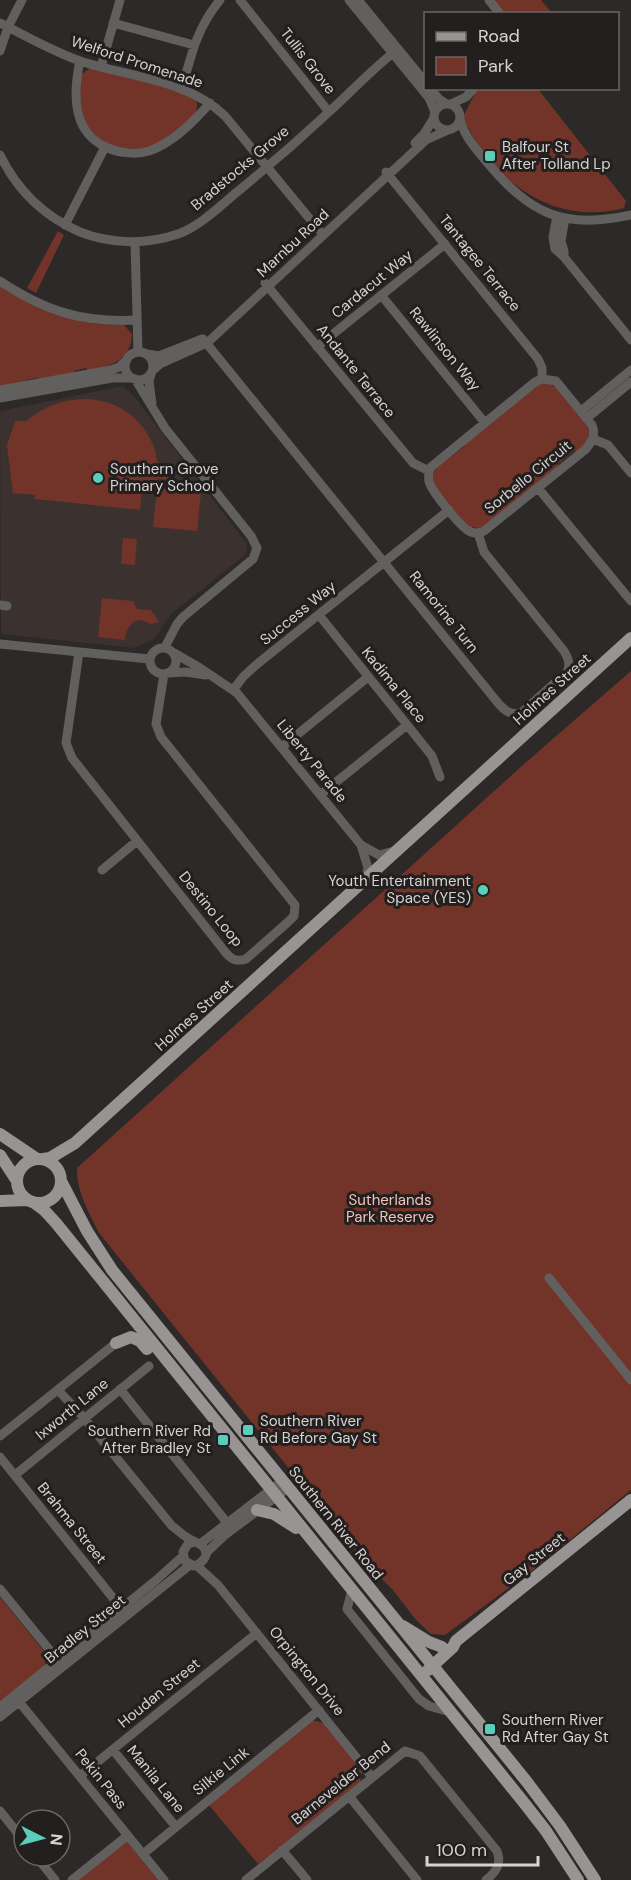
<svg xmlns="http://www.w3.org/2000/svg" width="631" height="1880" viewBox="0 0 631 1880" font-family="'DM Sans',sans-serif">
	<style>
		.built { fill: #3b312f }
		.green { fill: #723329 }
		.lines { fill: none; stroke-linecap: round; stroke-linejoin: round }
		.minor { stroke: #61605f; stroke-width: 9 }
		.major { stroke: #989494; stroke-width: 12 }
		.poi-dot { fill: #5bcebb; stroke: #231f1f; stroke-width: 2 }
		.labels { text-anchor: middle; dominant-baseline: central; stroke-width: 6; stroke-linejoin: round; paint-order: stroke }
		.street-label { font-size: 15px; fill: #d6d3d3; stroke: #231f1f }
		.poi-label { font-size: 15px; fill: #d6d3d3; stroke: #231f1f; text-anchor: start }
		.park-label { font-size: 15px; fill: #f3c3b9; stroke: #231f1f }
	</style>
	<rect width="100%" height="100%" fill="#2c2928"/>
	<!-- built -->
	<path class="built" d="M123 386 136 399 247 544 246 554 171 614 154 639 134 648 1 634 0 411Z"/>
	<!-- green -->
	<path class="green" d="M493 0H541L552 13H504Z
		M90 68 175 89 196 99C200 112 192 118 183 125 173 133 164 142 152 146 120 156 83 139 79 103 78 95 80 84 81 75Z
		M477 89H538L626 201 624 208C553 227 491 180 463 117Z
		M58 231 64 235 36 293 27 288Z
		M0 285 80 321 97 324 124 325 132 334C131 361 110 366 88 371L86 368 74 371V373L39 380 38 378 26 380 25 382 0 387Z
		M543 383 555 386 587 425C592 438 586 444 577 452L574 451 558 464V467L488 524 480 528 470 527C461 521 433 488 433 478 433 469 440 464 446 458L448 459 465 446V443L537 385Z
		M88 399C118 401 143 418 154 447 156 451 156 456 157 461 160 467 167 475 171 480L158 479V488L201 493 197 531 153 527 157 489H142L140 510 35 499V495L13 493 7 445 15 421H26C46 406 61 399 88 399Z
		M123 538 137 539 135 565 121 564Z
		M102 598 133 601 137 609 151 610 159 622 151 624C147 623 144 621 141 620 130 619 126 632 125 640L98 637Z
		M631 671V1490L533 1570 445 1635 431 1634 416 1620 392 1589 366 1564 99 1233C89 1213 76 1191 77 1168L524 764Z
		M0 1597 47 1655 44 1667 0 1703Z
		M311 1720 324 1723 362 1772 360 1783 258 1864 208 1804Z
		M127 1841 158 1880H78Z"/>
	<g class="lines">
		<!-- minor -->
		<path class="minor" d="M240 0 329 112
			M349 0 429 98 435 112
			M358 0 426 83
			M489 0 500 14
			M0 23C26 36 52 51 80 61 128 77 187 79 225 116L319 230
			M113 23 194 45
			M0 51 8 27 22 0
			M80 61C73 93 71 133 108 148 120 153 136 155 149 151 173 143 194 121 210 103
			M101 67 120 0
			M430 88 439 99 447 104
			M182 89C191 55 197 28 220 0
			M434 117a13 13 0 1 1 26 0a13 13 0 1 1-26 0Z
			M451 104 466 97 474 88
			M460 119C464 136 475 148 486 161 530 214 563 230 631 215
			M415 143 424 134 434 118
			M0 155C17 190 43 216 80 232 110 244 146 245 178 234 200 226 219 207 237 192 269 166 300 139 330 111 352 91 373 68 397 50
			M386 172 538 359 542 368V379
			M557 216 553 237 555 249 564 257 631 340
			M65 225 105 147
			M135 242 138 352
			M564 257V251L561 241 565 218
			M0 281C45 311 82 323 137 320
			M265 283 413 463 429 471
			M381 295 485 423
			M203 339 498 703C505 711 510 715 521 713L567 672C571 664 568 658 564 651L484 552 478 533
			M317 347 445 244
			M125 366a14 14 0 1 1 28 0a14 14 0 1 1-28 0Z
			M147 354 159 356 202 339
			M153 370 160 364 207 343 426 140 448 130
			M151 374 149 381 152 404
			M135 379 165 428 251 536 257 548 253 559 183 617 177 624 165 647
			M542 379 556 381 592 425C596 435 592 441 586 449L484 531C478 534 472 534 466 529 458 523 431 491 429 481 428 476 429 471 431 467L535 382Z
			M0 390 111 370 119 367 127 360
			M0 398 112 378H132
			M581 411 631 370
			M587 418 631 382
			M593 439 608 445 631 473
			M538 488 631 601
			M0 605 7 606
			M319 615 432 756 440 777
			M0 644 149 659
			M150 661a13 13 0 1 1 26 0a13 13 0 1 1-26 0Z
			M79 652 66 743 72 758 226 953C232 960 237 962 246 959L288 922 294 916 295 905 161 737 156 724 164 674
			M174 653 200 668 237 693 361 845 379 855 394 851
			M169 673 185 672 206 675
			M233 690 243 677 256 665 449 510
			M282 747 368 677
			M320 795 407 725
			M361 845 368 868 366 878
			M102 870 137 841
			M549 1278 631 1380
			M120 1389 228 1524
			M58 1390 84 1418 172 1526C178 1530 182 1535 188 1538 192 1541 197 1542 201 1545 212 1553 203 1563 194 1566L185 1561 183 1552 188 1544 195 1542
			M0 1436 116 1343
			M0 1457 121 1608
			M15 1475 149 1366
			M200 1544 282 1481
			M206 1553 225 1535 288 1488
			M196 1565 218 1585 372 1777
			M0 1589 61 1664
			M352 1590 347 1609 419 1699 429 1706 450 1712
			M16 1698 164 1880
			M0 1707 155 1581 183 1556
			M0 1717 190 1565
			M113 1750 176 1827
			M80 1776 257 1633
			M349 1796 417 1880
			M0 1811 24 1841
			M282 1850 307 1880
			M143 1854 319 1710
			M36 1856 55 1880
			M72 1880 127 1836
			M246 1880 405 1751 420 1756 497 1851C502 1864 496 1872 486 1880"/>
		<!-- major -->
		<path class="major" d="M0 1134 37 1159
			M0 1155 17 1181
			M17 1181a22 22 0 1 1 44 0a22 22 0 1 1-44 0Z
			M43 1159 50 1158 75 1143 631 638
			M61 1181 87 1231 112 1270 527 1782 560 1826 595 1880
			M0 1201 27 1200
			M33 1202 44 1210 56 1223 525 1804 546 1831 578 1880
			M116 1343 131 1337 140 1341 147 1349
			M257 1510 274 1514 296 1528
			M403 1626 429 1642 442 1647
			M428 1670 453 1647 456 1641 631 1500"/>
	</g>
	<!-- markers -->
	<g class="poi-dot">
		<rect x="484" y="150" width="12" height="12" rx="3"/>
		<circle cx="98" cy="478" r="6"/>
		<circle cx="483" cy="890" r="6"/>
		<rect x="242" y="1424" width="12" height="12" rx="3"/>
		<rect x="217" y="1434" width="12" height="12" rx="3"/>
		<rect x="484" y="1723" width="12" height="12" rx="3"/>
	</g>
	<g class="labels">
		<!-- street labels -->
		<g class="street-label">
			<text transform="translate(308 61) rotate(52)">Tullis Grove</text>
			<text transform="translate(137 62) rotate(18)">Welford Promenade</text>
			<text transform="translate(240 168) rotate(-40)">Bradstocks Grove</text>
			<text transform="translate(293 243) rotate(-43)">Marnbu Road</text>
			<text transform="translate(480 263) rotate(51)">Tantagee Terrace</text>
			<text transform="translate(372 284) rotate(-39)">Cardacut Way</text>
			<text transform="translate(445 349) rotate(51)">Rawlinson Way</text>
			<text transform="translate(356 371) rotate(51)">Andante Terrace</text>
			<text transform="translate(528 477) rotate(-39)">Sorbello Circuit</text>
			<text transform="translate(444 612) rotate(51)">Ramorine Turn</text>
			<text transform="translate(298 613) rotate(-39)">Success Way</text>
			<text transform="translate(394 685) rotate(51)">Kadima Place</text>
			<text transform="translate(552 689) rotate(-42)">Holmes Street</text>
			<text transform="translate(312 761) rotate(51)">Liberty Parade</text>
			<text transform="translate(211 909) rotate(51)">Destino Loop</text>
			<text transform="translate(194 1015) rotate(-42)">Holmes Street</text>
			<text transform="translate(72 1409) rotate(-39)">Ixworth Lane</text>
			<text transform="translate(72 1523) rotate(51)">Brahma Street</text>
			<text transform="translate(336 1523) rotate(51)">Southern River Road</text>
			<text transform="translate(534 1559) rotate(-39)">Gay Street</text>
			<text transform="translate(85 1629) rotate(-39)">Bradley Street</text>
			<text transform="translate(307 1671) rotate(51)">Orpington Drive</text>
			<text transform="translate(159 1693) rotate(-39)">Houdan Street</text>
			<text transform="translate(221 1771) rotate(-39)">Silkie Link</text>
			<text transform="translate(101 1779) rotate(51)">Pekin Pass</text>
			<text transform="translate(156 1779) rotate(51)">Manila Lane</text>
			<text transform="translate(341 1783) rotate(-39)">Barnevelder Bend</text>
		</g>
		<!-- poi labels -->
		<g class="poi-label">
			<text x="502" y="147">Balfour St<tspan x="502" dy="17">After Tolland Lp</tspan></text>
			<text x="110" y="469">Southern Grove<tspan x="110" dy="17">Primary School</tspan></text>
			<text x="471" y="881" text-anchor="end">Youth Entertainment<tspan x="471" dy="17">Space (YES)</tspan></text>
			<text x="260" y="1421">Southern River<tspan x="260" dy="17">Rd Before Gay St</tspan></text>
			<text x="211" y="1431" text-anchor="end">Southern River Rd<tspan x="211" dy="17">After Bradley St</tspan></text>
			<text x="502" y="1720">Southern River<tspan x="502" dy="17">Rd After Gay St</tspan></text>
		</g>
		<!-- park labels -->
		<g class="park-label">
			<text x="390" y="1200">Sutherlands<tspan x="390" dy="17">Park Reserve</tspan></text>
		</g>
	</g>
	<!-- legend -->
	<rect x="424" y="12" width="195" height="78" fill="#231f1f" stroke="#6b6767" stroke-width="1.5"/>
	<rect x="436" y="32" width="30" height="9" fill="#989494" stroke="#6b6767" stroke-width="1.5"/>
	<text x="478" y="42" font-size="18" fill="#d6d3d3">Road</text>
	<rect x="436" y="57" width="30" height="18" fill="#723329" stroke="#6b6767" stroke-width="1.5"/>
	<text x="478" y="72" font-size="18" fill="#d6d3d3">Park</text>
	<!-- north arrow -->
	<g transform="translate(42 1838) rotate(96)"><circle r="28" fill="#231f1f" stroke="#6b6767" stroke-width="1.5"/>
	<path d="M0-4.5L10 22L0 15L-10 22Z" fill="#5bcebb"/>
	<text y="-9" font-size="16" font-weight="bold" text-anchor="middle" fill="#d6d3d3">N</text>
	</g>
	<!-- scale -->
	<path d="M427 1856v9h111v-9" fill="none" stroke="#d6d3d3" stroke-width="3"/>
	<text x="436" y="1856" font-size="18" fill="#d6d3d3" stroke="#231f1f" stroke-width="4.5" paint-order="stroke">100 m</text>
</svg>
